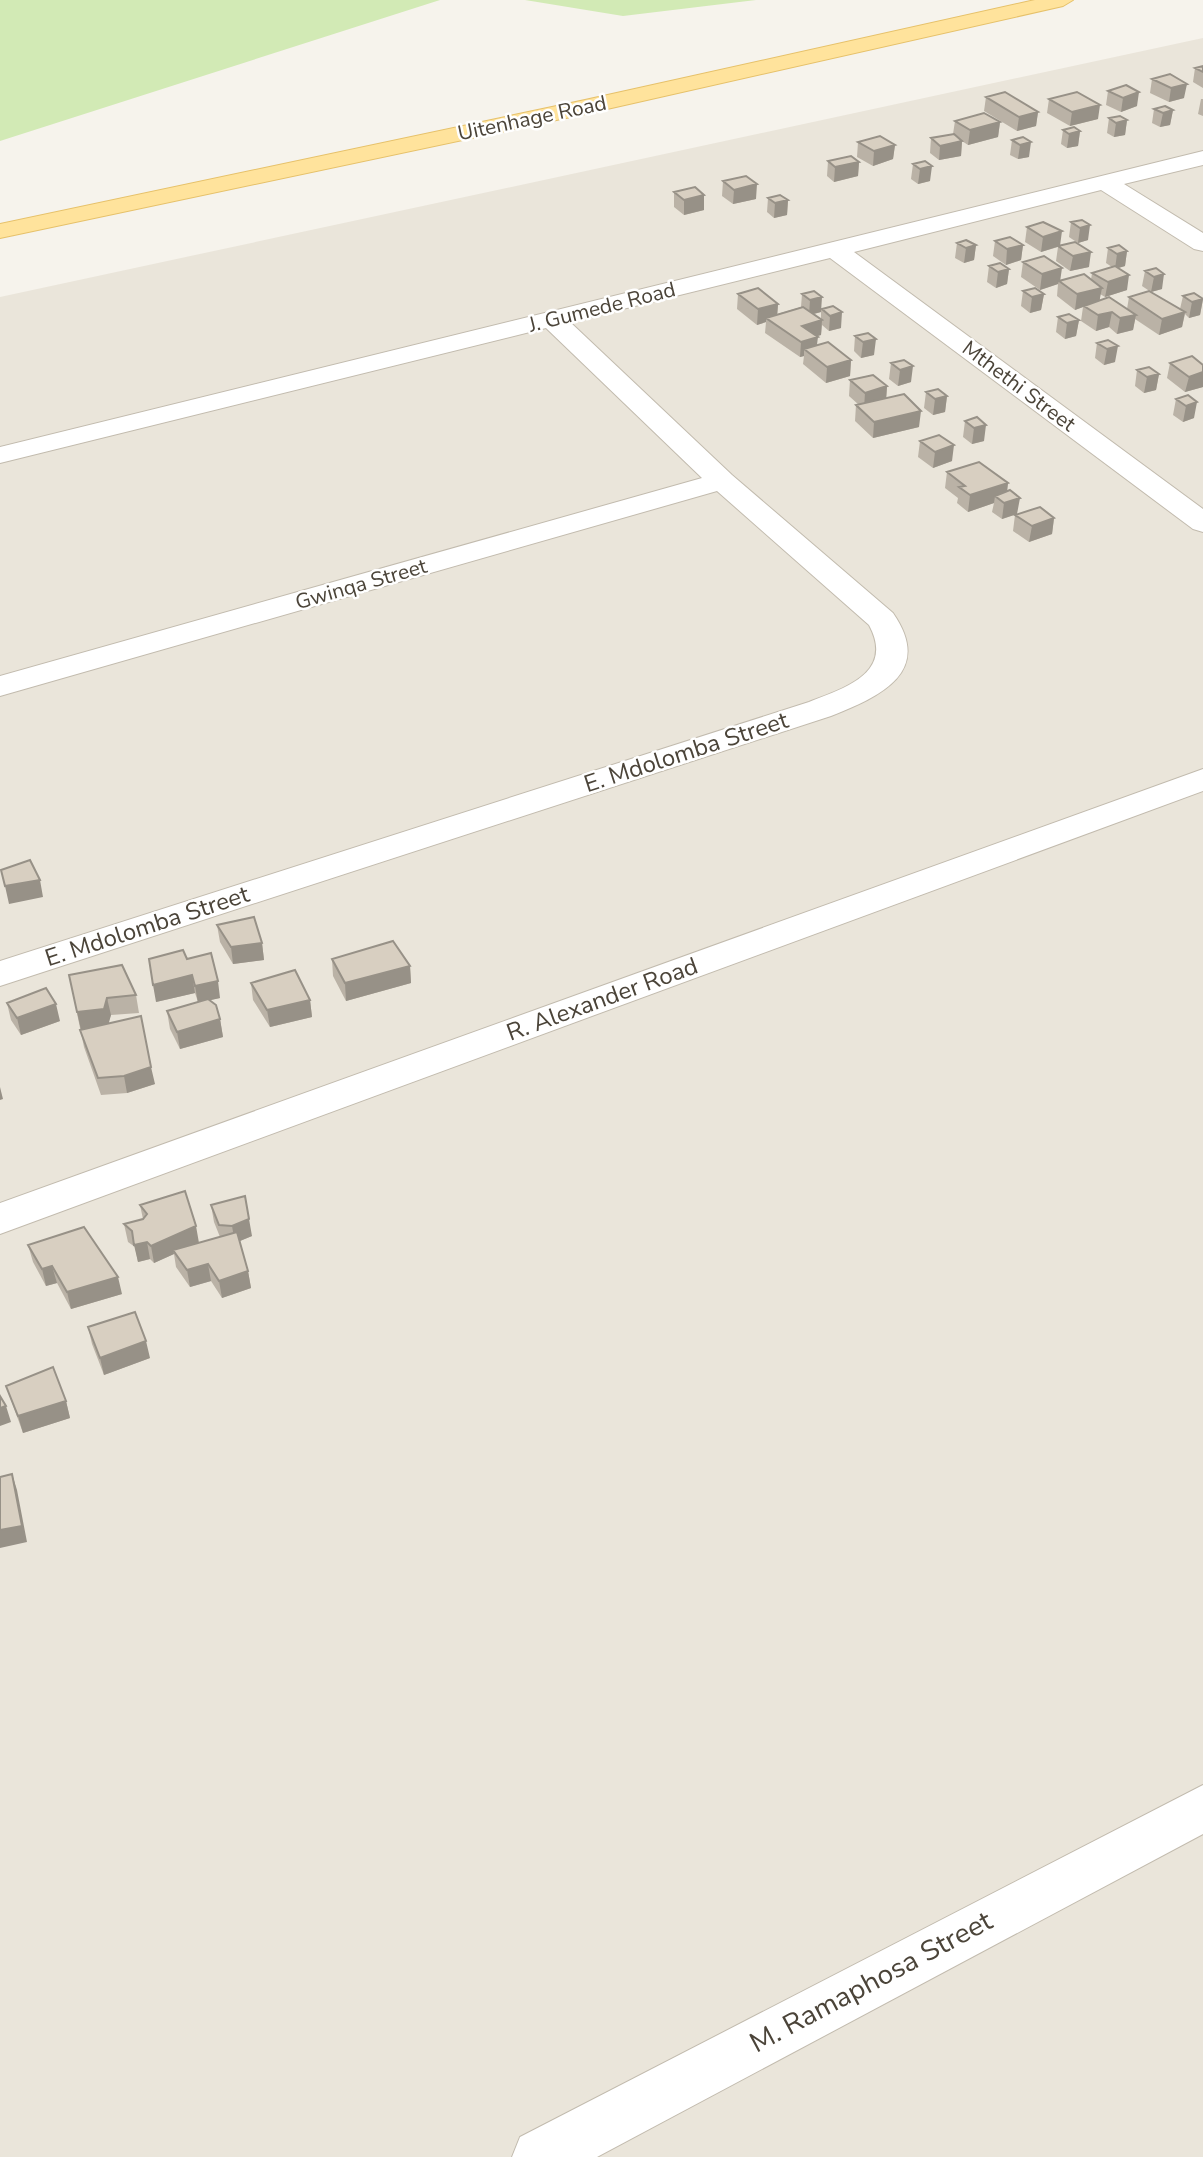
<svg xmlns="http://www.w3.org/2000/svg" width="1203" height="2157" viewBox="0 0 1203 2157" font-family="'Nunito Sans',sans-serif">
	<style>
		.residential { fill: #eae5da }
		.green { fill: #d2eab5 }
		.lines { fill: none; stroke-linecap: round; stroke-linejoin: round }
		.minor-casing { stroke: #c2bbae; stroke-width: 2 }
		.major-casing { stroke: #e6c16a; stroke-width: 2 }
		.minor { fill: #fff; fill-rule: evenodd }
		.major { fill: #ffe39c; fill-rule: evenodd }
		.wall { fill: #bab2a6; fill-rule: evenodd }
		.shaded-wall { fill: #979187 }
		.building { fill: #d8cfc1; stroke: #979187; stroke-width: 2 }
		.labels { text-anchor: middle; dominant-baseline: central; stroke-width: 5; stroke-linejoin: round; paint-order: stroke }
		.far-street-label { font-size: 21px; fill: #4b4439; stroke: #fff }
		.street-label { font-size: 24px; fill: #4b4439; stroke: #fff }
		.near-street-label { font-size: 28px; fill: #4b4439; stroke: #fff }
	</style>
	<rect width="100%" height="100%" fill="#f6f3ec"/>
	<!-- residential -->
	<path class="residential" d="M1203 38V2157H0V297Z"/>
	<!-- green -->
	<path class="green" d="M0 0H440L0 141Z
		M525 0H756L623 16Z"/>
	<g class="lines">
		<!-- minor casing -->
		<g class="minor-casing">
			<path id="minor" d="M1203 151V165L1124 184 1203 233V251L1194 249 1101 190 854 252 1203 509V532L1193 529 830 258 570 322 732 475 893 613C934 672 881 696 831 716L0 986V961L809 702C845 688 895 673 869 625L717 491 0 696V676L702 478 546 328 0 463V447Z
				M1203 769V791L0 1234V1203Z
				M1203 1785V1834L597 2157H512L520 2137Z"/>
		</g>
		<!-- major casing -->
		<g class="major-casing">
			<path id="major" d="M1035 0H1073L1063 6 585 114 0 238V224L585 100Z"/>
		</g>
		<!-- minor -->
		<use href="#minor" class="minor"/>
		<!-- major -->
		<use href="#major" class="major"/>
	</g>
	<!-- wall -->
	<path class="wall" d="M1203 66V88L1193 82 1195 68Z
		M1170 74 1184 98 1169 102 1150 93 1152 79Z
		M1108 91 1137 106 1121 112 1106 105Z
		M986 97 1038 112 1036 126 1017 131 984 111Z
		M1049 99 1098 119 1070 126 1047 113Z
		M1201 99H1203V116L1198 114Z
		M1154 109 1173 110 1170 125 1160 127 1152 123Z
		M1109 118 1127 120 1125 135 1114 137 1107 133Z
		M955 121 1000 122 998 137 968 145 962 141 961 156 939 160 930 153 931 138 953 134Z
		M1063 130 1080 131 1078 146 1067 148 1061 144Z
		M1023 137 1029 157 1018 159 1010 155 1012 140Z
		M858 142 895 145 893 159 873 166 857 157Z
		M828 161 859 162 858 176 834 182 827 176Z
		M925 161 930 181 918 184 911 179 913 164Z
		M723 181 756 199 733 204 722 196Z
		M674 192 704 195V210L684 215 674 207Z
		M768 198 788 200 787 215 774 218 767 212Z
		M1082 220 1088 240 1078 243 1069 237 1071 222Z
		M1027 227 1060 245 1089 267 1070 271 1056 261 1058 247 1041 252 1025 242Z
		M995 241 1023 245 1021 260 1006 265 993 256Z
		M957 243 976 245 974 260 964 263 955 258Z
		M1108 248 1127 251 1125 266 1118 268 1127 290 1105 297 1100 294V300L1127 309 1129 297 1180 309 1183 296 1203 299 1200 315 1189 318 1185 314 1182 327 1159 335 1135 319 1133 330 1117 334 1109 327 1096 331 1081 321 1083 307 1075 310 1057 296 1058 284 1040 290 1021 277 1023 262 1060 281 1091 280 1092 273 1112 267 1106 263Z
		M989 266 1009 269 1007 284 996 288 987 282Z
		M1156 268 1162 289 1151 292 1142 286 1145 271Z
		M1023 291 1044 294 1041 310 1030 313 1021 306Z
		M738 294 778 304 777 314 801 307 802 294 822 309 833 306 841 328 829 331 822 325 821 335 817 336V345L851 360 850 376 826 383 803 364 804 356 800 357 765 333 766 322 757 325 737 309ZM821 312V319L814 314Z
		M1058 317 1079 320 1076 336 1065 339 1056 332Z
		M868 333 874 355 861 358 854 351 855 336Z
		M1108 340 1115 362 1104 365 1095 358 1097 343Z
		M904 360 911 382 898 386 889 379 891 363Z
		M1170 363 1203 365V387L1185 392 1167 378Z
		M1137 370 1159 374 1156 390 1144 393 1135 386Z
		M850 380 887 386 886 398 919 427 873 438 855 421 856 405H859L849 396Z
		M926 392 947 396 945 412 933 415 924 408Z
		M1188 395 1194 418 1183 422 1173 415 1176 399Z
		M977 417 984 441 972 444 963 437 965 421Z
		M920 441 952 461 933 468 918 457Z
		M947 472 1008 483 1007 492 1017 514 1002 519 992 512 994 503 968 512 957 503 958 498 945 488Z
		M1015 515 1054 518 1052 534 1029 542 1013 531Z
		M217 925 262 943 264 960 233 964 220 942Z
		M187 959 220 998 210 1000 220 1019 223 1037 180 1049 170 1029 167 1011 198 1002 195 993 156 1002Z
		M332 959 410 966 411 983 346 1001 333 976Z
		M69 975 136 995 139 1013 111 1015 108 1023 155 1084 127 1093 101 1095 84 1047Z
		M251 983 310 1000 312 1017 270 1027 253 1000Z
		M7 1003 60 1021 21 1035 11 1020Z
		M140 1205 199 1243 220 1237 214 1222 211 1205 252 1236 240 1241 248 1271 251 1288 222 1298 211 1281 190 1287 176 1267 174 1254 154 1263 150 1259 138 1262 135 1247 128 1242 124 1224 143 1219Z
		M28 1245 122 1294 71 1309 57 1283 46 1286 33 1262Z
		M88 1327 150 1358 104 1375 92 1344Z
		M6 1386 66 1401 70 1418 23 1433Z"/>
	<!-- shaded-wall -->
	<path class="shaded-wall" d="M1187 84 1184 98 1169 102 1171 88Z
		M1139 92 1137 106 1121 112 1123 98Z
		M1100 105 1098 119 1070 126 1072 112Z
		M1173 110 1170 125 1160 127 1163 113Z
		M1038 112 1036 126 1017 131 1019 117Z
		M1127 120 1125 135 1114 137 1116 123Z
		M1000 122 998 137 968 145 970 130Z
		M1080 131 1078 146 1067 148 1069 134Z
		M962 141 961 156 939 160 940 146Z
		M1031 142 1029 157 1018 159 1020 145Z
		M895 145 893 159 873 166 874 151Z
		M859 162 858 176 834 182 835 167Z
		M932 166 930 181 918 184 920 169Z
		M757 184 756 199 733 204 734 190Z
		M704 195V210L684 215V200Z
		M788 200 787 215 774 218 775 203Z
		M1090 225 1088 240 1078 243 1080 228Z
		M1062 231 1060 246 1041 252 1043 237Z
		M976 245 974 260 964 263 966 248Z
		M1023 245 1021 260 1006 265 1007 249Z
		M1127 251 1125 266 1115 269 1117 254Z
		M1091 252 1089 267 1070 271 1073 256Z
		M1062 268 1060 282 1059 281 1058 284 1040 290 1042 274Z
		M1009 269 1007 284 996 288 998 272Z
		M1164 274 1162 289 1151 292 1154 277Z
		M1129 275 1127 290 1105 297 1108 282Z
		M1102 288 1099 303 1084 306 1083 307 1075 310 1077 294Z
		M1044 294 1041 310 1030 313 1032 297Z
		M822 297 821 312 809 315 810 300Z
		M1203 299 1200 315 1189 318 1192 302Z
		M778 304 777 319 766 318V322L757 325 758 309Z
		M842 312 841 328 829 331 830 316Z
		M1112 312 1109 327 1096 331 1098 315Z
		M1185 312 1182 327 1159 335 1162 319Z
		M1136 315 1133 330 1117 334 1120 318Z
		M822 320 821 335 801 341 802 326Z
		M1079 320 1076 336 1065 339 1067 323Z
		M818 337 816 352 804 349V356L800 357 801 342Z
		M876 339 874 355 861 358 863 342Z
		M1118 346 1115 362 1104 365 1107 349Z
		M851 360 850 376 826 383 827 367Z
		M913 366 911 382 898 386 900 370Z
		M1203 372V387L1185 392 1189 377Z
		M1159 374 1156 390 1144 393 1147 377Z
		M887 386 886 402 864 408 865 393Z
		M947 396 945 412 933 415 935 399Z
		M1197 402 1194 418 1183 422 1186 406Z
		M921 411 919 427 873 438 874 422Z
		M986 425 984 441 972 444 974 428Z
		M954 445 952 461 933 468 935 452Z
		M1008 483 1006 499 995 496 994 503 968 512 970 495Z
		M1020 498 1017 514 1002 519 1004 503Z
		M1054 518 1052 534 1029 542 1032 526Z
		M40 880 43 897 9 904 5 886Z
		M262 943 264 960 233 964 231 947Z
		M410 966 411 983 346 1001 345 983Z
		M192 975 195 993 156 1002 153 985Z
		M218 981 220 998 198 1003 195 986Z
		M107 998 111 1015 108 1026 81 1030 77 1012Z
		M310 1000 312 1017 270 1027 267 1010Z
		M56 1004 60 1021 21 1035 17 1018Z
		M220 1019 223 1037 180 1049 177 1032Z
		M151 1067 155 1084 127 1093 124 1076Z
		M0 1087 3 1099 0 1100Z
		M249 1219 252 1236 235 1243 232 1226Z
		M196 1226 199 1243 173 1250 174 1254 154 1263 151 1246Z
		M147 1242 150 1259 138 1262 134 1245Z
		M208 1264 211 1281 190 1287 187 1270Z
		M52 1266 57 1283 46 1286 42 1269Z
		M248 1271 251 1288 222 1298 219 1281Z
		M118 1277 122 1294 71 1309 67 1292Z
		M146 1341 150 1358 104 1375 100 1358Z
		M66 1401 70 1418 23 1433 18 1416Z
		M6 1406 11 1422 0 1426V1408Z
		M12 1474 17 1490 27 1542 0 1548V1530Z"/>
	<!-- building -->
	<path class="building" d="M1203 66V72L1195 68Z
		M1170 74 1187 84 1171 88 1152 79Z
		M1126 85 1139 92 1123 98 1108 91Z
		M1005 92 1038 112 1019 117 986 97Z
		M1077 92 1100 105 1072 112 1049 99Z
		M1165 106 1173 110 1163 113 1154 109Z
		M984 113 1000 122 970 130 955 121Z
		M1120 116 1127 120 1116 123 1109 118Z
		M1074 127 1080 131 1069 134 1063 130Z
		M954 134 962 141 940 146 931 138Z
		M880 136 895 145 874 151 858 142Z
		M1023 137 1031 142 1020 145 1012 140Z
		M851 156 859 162 835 167 828 161Z
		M925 161 932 166 920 169 913 164Z
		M746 176 757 184 734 190 723 181Z
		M695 187 704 195 684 200 674 192Z
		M780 195 788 200 775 203 768 198Z
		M1082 220 1090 225 1080 228 1071 222Z
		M1043 222 1062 231 1043 237 1027 227Z
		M1010 237 1023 245 1007 249 995 241Z
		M966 240 976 245 966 248 957 243Z
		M1075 242 1091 252 1073 256 1058 246Z
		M1119 245 1127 251 1117 254 1108 248Z
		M1044 256 1062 268 1042 274 1023 262Z
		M1000 263 1009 269 998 272 989 266Z
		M1115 266 1129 275 1108 282 1092 273Z
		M1156 268 1164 274 1154 277 1145 271Z
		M1084 274 1102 288 1077 294 1059 281Z
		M758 288 778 304 758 309 738 294Z
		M1035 288 1044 294 1032 297 1023 291Z
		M814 291 822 297 810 300 802 294Z
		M1149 291 1185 312 1162 319 1129 297Z
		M1194 293 1203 299 1192 302 1183 296Z
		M1109 297 1136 315 1120 318 1112 312 1098 315 1084 306Z
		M833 306 842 312 830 316 822 309Z
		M803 307 822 320 802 326 818 337 801 342 766 318Z
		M1069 314 1079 320 1067 323 1058 317Z
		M868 333 876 339 863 342 855 336Z
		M1108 340 1118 346 1107 349 1097 343Z
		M828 342 851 360 827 367 804 349Z
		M1192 356 1203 365V372L1189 377 1170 363Z
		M904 360 913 366 900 370 891 363Z
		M1149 367 1159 374 1147 377 1137 370Z
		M873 375 887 386 865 393 850 380Z
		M938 389 947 396 935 399 926 392Z
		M904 394 921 411 874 422 856 405Z
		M1188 395 1197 402 1186 406 1176 399Z
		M977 417 986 425 974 428 965 421Z
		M939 435 954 445 935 452 920 441Z
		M979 462 1008 483 970 495 959 487 965 486 947 472Z
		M1010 490 1020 498 1004 503 995 496Z
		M1040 507 1054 518 1032 526 1015 515Z
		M30 860 40 880 5 886 1 870Z
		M254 917 262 943 231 947 217 925Z
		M393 941 410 966 345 983 332 959Z
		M183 950 187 959 211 953 218 981 195 986 192 975 153 985 149 959Z
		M122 965 136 995 107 998 104 1009 77 1012 69 975Z
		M295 970 310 1000 267 1010 251 983Z
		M46 988 56 1004 17 1018 7 1003Z
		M208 999 216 1005 220 1019 177 1032 167 1011Z
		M141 1016 151 1067 124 1076 98 1078 80 1030Z
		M185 1191 196 1226 151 1246 147 1242 134 1245 132 1231 124 1224 143 1219 147 1214 140 1205Z
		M245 1196 249 1219 232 1226 219 1225 211 1205Z
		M84 1227 118 1277 67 1292 52 1266 42 1269 28 1245Z
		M237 1232 248 1271 219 1281 208 1264 187 1270 173 1250Z
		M135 1312 146 1341 100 1358 88 1327Z
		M53 1367 66 1401 18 1416 6 1386Z
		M0 1396 6 1406 0 1408Z
		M12 1474 22 1526 0 1530V1477Z"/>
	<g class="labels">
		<!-- far-street labels -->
		<g class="far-street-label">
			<text transform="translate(532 118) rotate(-12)">Uitenhage Road</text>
			<text transform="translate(602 307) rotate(-14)">J. Gumede Road</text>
			<text transform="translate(1019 386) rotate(37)">Mthethi Street</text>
			<text transform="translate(361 584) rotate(-16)">Gwinqa Street</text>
		</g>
		<!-- street labels -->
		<g class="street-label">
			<text transform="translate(686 752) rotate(-18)">E. Mdolomba Street</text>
			<text transform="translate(147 926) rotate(-18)">E. Mdolomba Street</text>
			<text transform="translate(602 999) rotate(-20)">R. Alexander Road</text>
		</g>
		<!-- near-street labels -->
		<g class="near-street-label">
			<text transform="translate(871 1982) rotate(-28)">M. Ramaphosa Street</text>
		</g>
	</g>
</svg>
